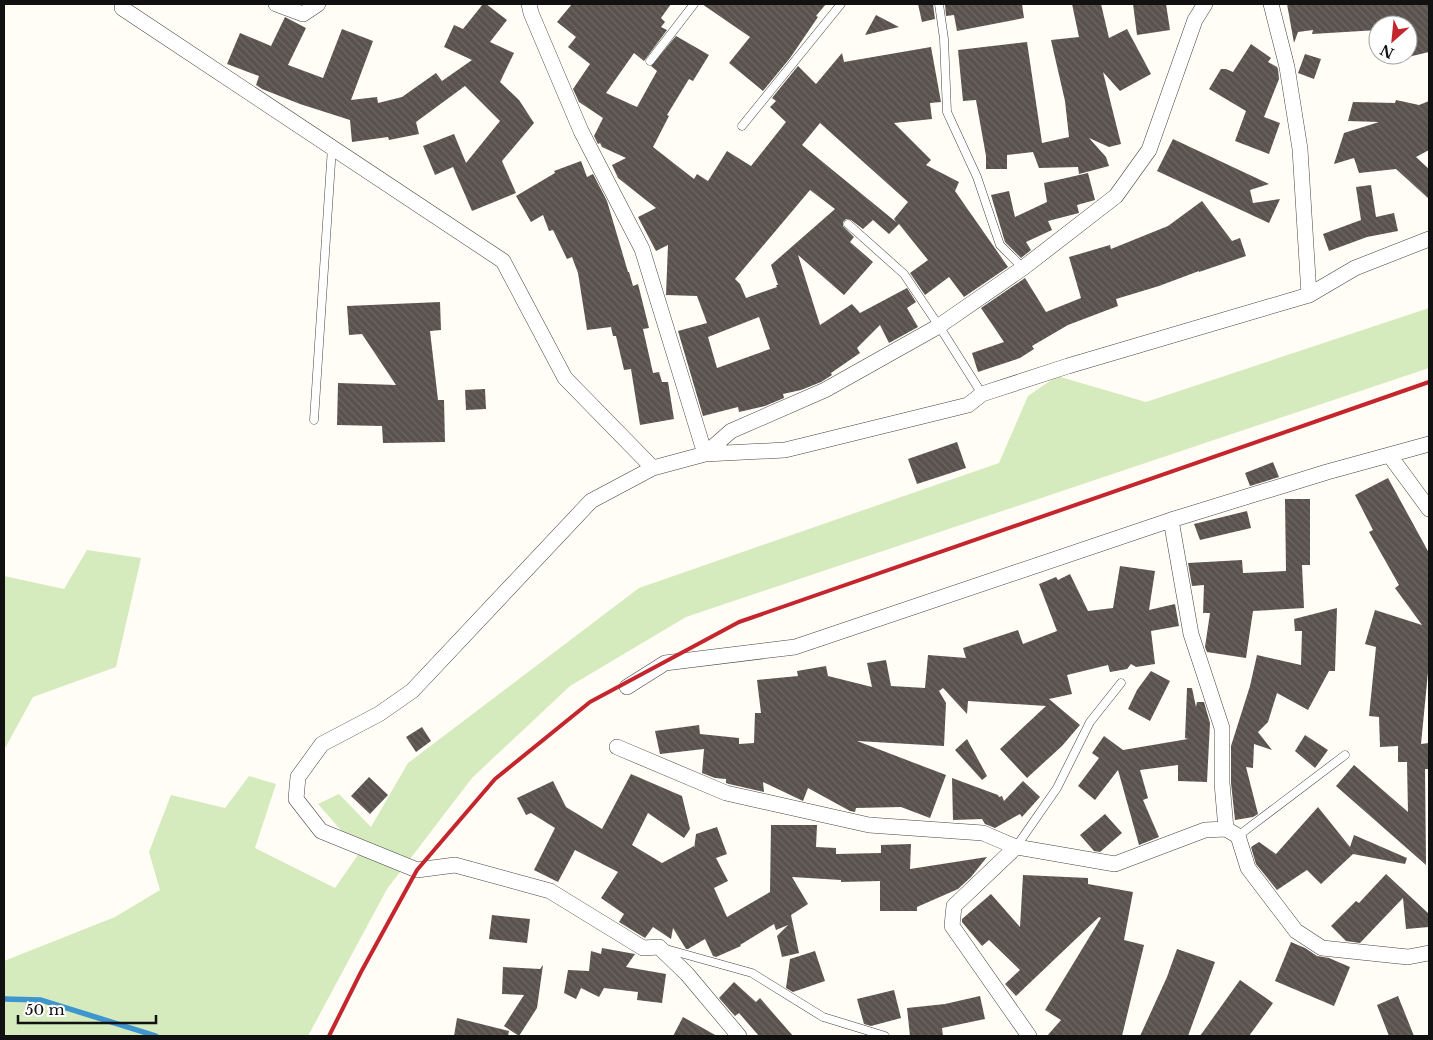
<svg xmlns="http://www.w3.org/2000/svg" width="1433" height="1040" viewBox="0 0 1433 1040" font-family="'Libre Baskerville',serif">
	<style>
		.grass { fill: #d5ebbd }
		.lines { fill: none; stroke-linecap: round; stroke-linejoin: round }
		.stream { stroke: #3f96cf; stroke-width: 5.5 }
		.building { fill: url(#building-back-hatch); fill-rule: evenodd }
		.lane-casing { stroke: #444; stroke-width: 9 }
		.street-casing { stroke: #444; stroke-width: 16 }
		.lane { stroke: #fff; stroke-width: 8 }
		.street { stroke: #fff; stroke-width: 15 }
		.rail { stroke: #c4262e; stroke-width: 4 }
	</style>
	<defs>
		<pattern id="building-back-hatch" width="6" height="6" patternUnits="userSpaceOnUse" patternTransform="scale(1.25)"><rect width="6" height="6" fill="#5a524d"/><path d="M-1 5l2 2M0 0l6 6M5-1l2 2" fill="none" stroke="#6d6662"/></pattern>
	</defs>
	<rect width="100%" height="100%" fill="#fffdf5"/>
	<!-- grass -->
	<path class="grass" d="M1429 308V368L686 617 570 686 472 778 387 889 308 1036H4V961L115 917 160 890 149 852 171 795 225 808 249 776 276 784 255 848 335 888 360 852 318 804 339 794 371 827 408 763 639 588 999 463 1028 396 1057 376 1146 402Z
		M87 550 141 558 116 667 33 697 4 750V576L64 589Z"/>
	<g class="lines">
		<!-- stream -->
		<path class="stream" d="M4 999 41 1000 156 1036"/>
	</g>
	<!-- building -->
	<path class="building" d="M483 4H486L507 20 490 42 514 53 500 82 519 100 534 123 502 161 516 193 472 211 453 167 435 175 423 146 454 134 466 163 500 121 465 86 416 122 419 134 389 140 388 137 352 142 350 120 300 104 262 89 256 85 259 76 227 64 240 33 271 46 285 17 306 28 288 65 323 78 342 29 373 41 351 100 377 97 378 103 402 97 436 73 442 81 472 60 444 47 454 25 463 29Z
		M572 4H671L661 18 665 22 661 27 667 30 644 61 634 53 606 93 637 107 657 71 651 66 676 36 709 55 693 81 689 79 667 115 669 116 653 147 694 179 697 174 708 181 727 151 751 166 786 122 770 107 776 101 772 98 798 66 816 84 842 53 844 62 931 47 941 102 930 103 932 119 894 123 931 160 926 165 959 182 955 191 1008 267 964 297 949 277 925 295 910 273 928 260 899 224 889 234 873 220 863 229 851 220 846 219 843 222V226L854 237 850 242 873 262 844 295 798 255 820 325 852 304 860 313 907 288 916 302 907 308 918 327 889 343 880 325 857 348 860 353 831 373 832 375 821 382 801 390 783 394 784 398 765 406 739 412 738 407 703 416 678 331 707 323 697 296 666 295 668 245 656 251 638 217 656 208 618 178 612 165 626 158 602 147 600 143 598 144 594 136 603 118 579 102 573 89 590 64 568 47 576 37 557 22ZM820 123 908 202 894 219 896 222 802 145ZM810 190 835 209 771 265 778 285H776L777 287 746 298 740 284 735 279ZM759 317 770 349 717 368 708 337Z
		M702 4H826L816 16 818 17 790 58 763 91 729 63 750 37Z
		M918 4H933L935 19 922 22Z
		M945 4H1022L1024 18 957 31 954 15 946 16Z
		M1072 4H1101L1109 38 1127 29 1151 74 1120 91 1103 72 1121 144 1109 147 1089 138 1106 157 1109 166 1079 174 1078 167 1039 168 1033 152 1007 155V169H986V156L976 100 963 101 958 50 1027 42 1042 143 1069 137 1065 101 1051 40 1079 37Z
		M1133 4H1166L1170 30 1137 35Z
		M1287 4H1429V52L1408 57V25H1378V30L1312 34 1313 30 1298 32 1294 43Z
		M876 15 899 27 865 35Z
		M1251 44 1271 58 1268 62 1277 67 1278 69 1279 79 1264 117 1280 123 1269 154 1235 141 1246 111 1209 89 1221 69H1226L1233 72Z
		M1305 54 1321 59 1314 79 1298 73Z
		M1396 100 1419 105 1429 101V150L1416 157 1429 169V199L1396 169 1359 173 1354 158 1334 164 1344 133 1379 122 1348 121 1353 102 1395 103Z
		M1173 139 1269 184 1250 190 1253 203 1280 199 1269 223 1157 171Z
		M581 161 587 177 593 174 607 201 628 272H629L633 286 638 284 649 328 643 329 653 373 659 372 662 382H668L674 419 640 425 631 369 624 370 616 336H613L611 327 587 330 578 273 572 257 567 259 553 230 549 231 543 215 531 222 516 196 555 173 554 171Z
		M1088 173 1095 200 1077 205 1079 213 1048 221 1052 230 1026 242 1031 250 1021 258 1005 242 991 195 1009 191 1015 217 1047 202 1044 183Z
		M1371 185 1376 217 1394 213 1398 231 1367 237 1329 251 1323 234 1361 220 1356 187Z
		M1202 201 1232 241 1240 238 1246 256 1199 272V271L1159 286 1116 299 1118 306 1068 325 1032 346 1034 349 1020 358 978 372 972 353 1004 342 981 308 1025 278 1046 312 1081 298 1069 257 1110 245 1111 249 1168 226Z
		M440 302 441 330 430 331 438 400H444L445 442 383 443 382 426 337 425 338 383 396 385 362 334 349 335 347 306Z
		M485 389 486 409 466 410 465 390Z
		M957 442 966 468 917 484 908 459Z
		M1273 462 1279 477 1250 486 1245 473Z
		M1388 478 1429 553V662L1421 744 1429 743V769H1425L1426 865 1336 786 1354 765 1408 812 1407 762H1398V746L1380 747 1379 717 1369 716 1376 647 1365 644 1375 610 1422 625 1395 588 1399 585 1369 532 1373 530 1355 495Z
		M1285 499H1310V565H1302L1304 608 1253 611 1246 658 1207 652 1205 647 1210 613H1203L1204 585 1192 586 1188 563 1242 560 1243 573 1286 571Z
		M1247 511 1251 528 1200 540 1194 524Z
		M1120 566 1155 571 1149 610 1175 604 1179 626 1151 631 1155 664 1136 667 1131 664 1127 669 1110 672 1108 665 1067 675 1072 694 1049 699 1080 725 1062 746 1027 778 1000 749 1046 706 968 701 967 714 943 688 939 691 946 703 944 746 857 741 946 775 930 818 901 807 856 808 855 812 850 811 808 788 803 801 763 782 764 792 729 784 726 783V779L715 778 702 773 704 749 660 754 655 731 699 725 700 734 739 738V744L754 743 755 713H761L757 680 798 676 797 671 826 666 828 676 872 687 867 663 886 660 891 686 925 688 928 655 966 658 963 648 1018 630 1023 644 1057 631 1039 584 1056 577 1058 580 1070 574 1088 611 1113 608Z
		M1337 608 1335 671H1329L1308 710 1277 693 1268 722 1258 732 1272 750 1254 744 1253 768 1246 767 1258 814 1253 817 1235 820 1231 783V746L1250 686 1257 655 1301 665 1302 631H1295L1294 619Z
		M1151 671 1170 681 1150 721 1128 709 1137 690Z
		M1187 688H1192L1196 707 1197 702H1204L1210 723 1207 782 1178 781V765L1140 770 1148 798 1143 800 1159 837 1139 845 1118 770 1095 800 1078 786 1099 758 1092 753 1104 736 1123 750 1188 739 1185 738Z
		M422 727 431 741 416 752 406 737Z
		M1305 735 1328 750 1315 768 1295 751Z
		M967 739 987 776 982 780 955 750Z
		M631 774 682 796 690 829 684 838 648 813 632 845 662 863 694 846V849L696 834 717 827 727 854 716 858 728 881 714 888 727 917 770 892 771 825H817L816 847 836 848V854L881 853V845L911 844 910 869 987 857 971 877 958 889 917 907V911H880V881L841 882V880L792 877 808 904 791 915 799 953 782 957 777 936 788 925 776 930 774 924 740 945 741 946 716 957 713 956 705 939 688 949H686L673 928 671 939 653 927 645 938 619 922 624 914 601 898 618 872 575 850 558 882 534 870 555 828 531 813 526 815 517 798 553 781 566 807 602 829Z
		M369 777 388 795 370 814 351 796Z
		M952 778 998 795 999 797 1002 796 1004 801 1023 781 1040 797 1022 817 1020 814 995 828 985 824 982 819 953 820Z
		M1318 807 1350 847 1354 835 1407 858 1405 864 1353 854 1321 884 1307 870 1277 890 1256 864 1251 847 1259 842 1276 854Z
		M1105 814 1122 833 1100 852 1094 851 1080 835Z
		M1386 874 1429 914V927L1406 929 1403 898 1360 943 1346 941 1331 926 1356 901 1359 903Z
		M1023 875 1088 878V884L1133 892 1124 940 1144 945 1122 1036H1047L1061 1020 1045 1010 1101 918 1099 917 1016 996 1005 984 1020 970 989 940 982 946 962 922V919L991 894 1020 927Z
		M492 915 530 919 527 943 489 939Z
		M1291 942 1305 948 1317 956 1329 958 1350 967 1334 1006 1275 981Z
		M602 948 635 954 626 967 666 974 662 1003 637 1000 638 992 604 988 599 997 581 988 576 999 564 993 568 970 589 971 591 951 601 954Z
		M1177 949 1215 962 1188 1036H1140L1167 977Z
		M815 951 825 981 793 992 786 988 790 959Z
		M543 965 537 1008 519 1036 504 1026 524 995 502 994 503 967 540 969Z
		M1240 980 1273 1003 1249 1036H1200Z
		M734 982 756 1002 760 998 793 1036H759L739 1013 735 1016 719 998Z
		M894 990 901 1018 871 1026 864 1024 857 999Z
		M980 996 985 1019 942 1028 943 1036H910L907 1008 945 1004Z
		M1398 996 1414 1036H1389L1377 1005Z
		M683 1017 717 1036H673Z
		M457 1018 509 1031 508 1036H454Z"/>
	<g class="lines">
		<!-- lane casing -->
		<g class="lane-casing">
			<path id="lane" d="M939 4 944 39 947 112 977 177 1000 245 1023 268
				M650 61 694 4
				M742 126 841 4
				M848 224 904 274 939 326 982 394
				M314 420 332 147
				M1238 836 1345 755
				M1016 847 1057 788 1090 722 1121 683
				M666 949 752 973 823 1017 885 1036"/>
		</g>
		<!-- street casing -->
		<g class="street-casing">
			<path id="street" d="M276 4 303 14 318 4
				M529 4 531 13 581 131 642 249 705 454 731 431 825 390 939 326 1023 268 1116 196 1149 150 1195 20 1205 4
				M1271 4 1287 67 1300 149 1309 295
				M122 8 503 261 565 378 653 468
				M1390 456 1429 509
				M1171 520 1191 634 1222 728V783L1226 829
				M627 687 665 663 795 647 1171 520 1327 472 1429 444
				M617 747 726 793 869 825 983 833 1016 847 1115 864 1205 830 1226 829 1238 836 1248 868 1296 931 1322 948 1408 957 1429 953
				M1016 847 954 906 952 926 1029 1036
				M739 1036 687 974 659 947 643 948 550 891 455 865 417 870 321 831 296 799 298 777 322 744 379 714 412 691 591 501 653 468 705 454 785 450 968 405 982 394 1068 366 1309 295 1355 268 1429 239"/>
		</g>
		<!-- lane -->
		<use href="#lane" class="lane"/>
		<!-- street -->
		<use href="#street" class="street"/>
		<!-- rail -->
		<path class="rail" d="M329 1036 361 972 417 870 495 779 590 702 739 622 1429 382"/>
	</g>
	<!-- border -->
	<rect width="1433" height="1040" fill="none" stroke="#111111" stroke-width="10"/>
	<!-- north arrow -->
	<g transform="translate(1393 40) rotate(207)"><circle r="24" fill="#ffffff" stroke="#a0a0a0"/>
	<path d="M0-4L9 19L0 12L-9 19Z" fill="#c4262e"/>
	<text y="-8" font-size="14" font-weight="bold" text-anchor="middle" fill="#111111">N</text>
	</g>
	<!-- scale -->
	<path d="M18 1015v8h138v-8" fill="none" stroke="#111111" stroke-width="2.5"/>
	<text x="25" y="1015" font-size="15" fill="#111111" stroke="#ffffff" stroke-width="4" paint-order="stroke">50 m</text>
</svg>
